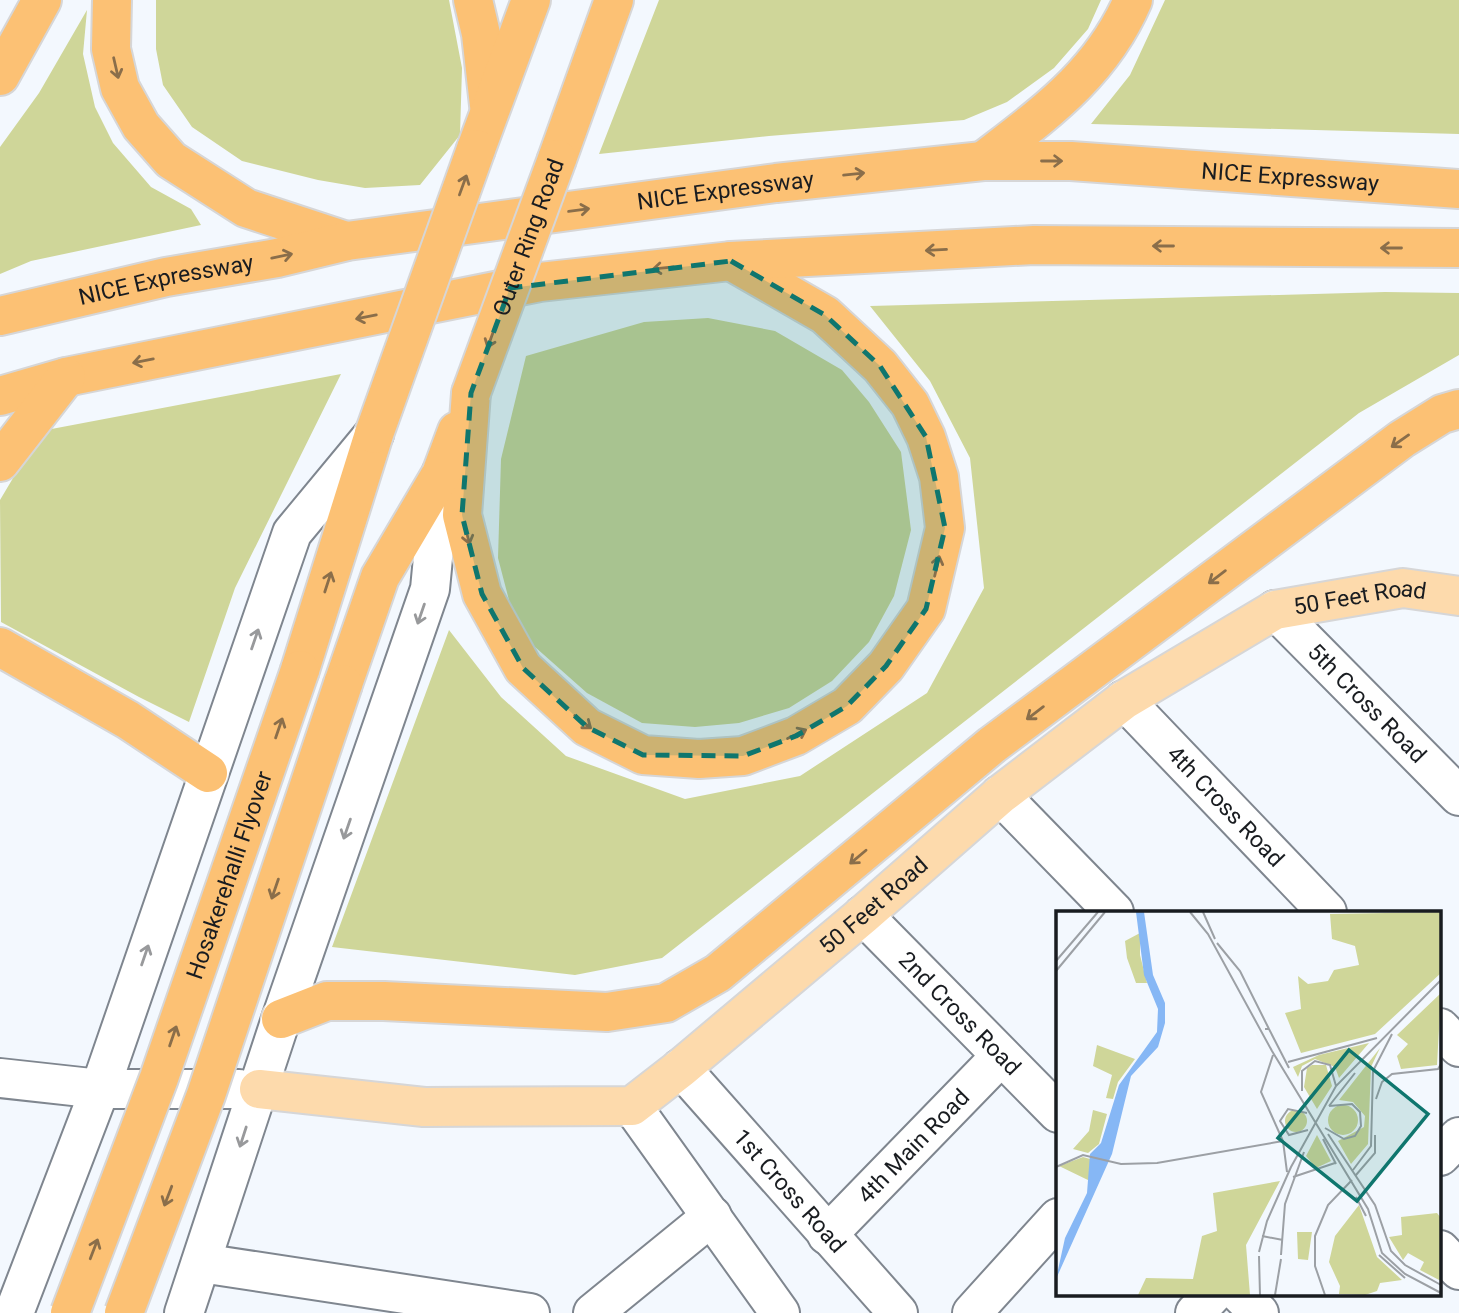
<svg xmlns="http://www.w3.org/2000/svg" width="1459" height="1313" viewBox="0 0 1459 1313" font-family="Roboto,sans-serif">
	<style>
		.green { fill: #cfd699 }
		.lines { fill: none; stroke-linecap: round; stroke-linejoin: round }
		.minor-casing { stroke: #7f868f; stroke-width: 42 }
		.major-casing { stroke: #d6d6d7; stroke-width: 42 }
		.highway-casing { stroke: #d6d6d7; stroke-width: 42 }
		.minor { stroke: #fff; stroke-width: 38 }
		.major { stroke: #fddaac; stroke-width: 38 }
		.highway { stroke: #fcc174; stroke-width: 38 }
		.highway-bridge-casing { stroke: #d6d6d7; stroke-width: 42; stroke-linecap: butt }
		.highway-bridge { stroke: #fcc174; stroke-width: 38 }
		.oneway { stroke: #8a6e4a }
		.oneway2 { stroke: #98999b }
		.marked { fill: #0f766e; fill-opacity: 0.2; stroke: #0f766e; stroke-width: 5; stroke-dasharray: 14 9; stroke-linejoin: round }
		.labels { text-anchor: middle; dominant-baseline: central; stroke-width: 5; stroke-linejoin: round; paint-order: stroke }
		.street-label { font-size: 23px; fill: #191c20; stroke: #fff }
		.inset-road { fill: none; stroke: #9ca0a5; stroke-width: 2 }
		.view { fill: #0f766e; fill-opacity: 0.15; stroke: #0f766e; stroke-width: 3.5 }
		.inset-edge { fill: none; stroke: #191c20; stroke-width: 3.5 }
	</style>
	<rect width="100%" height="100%" fill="#f3f8fe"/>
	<!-- green -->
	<path class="green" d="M156 0H449L462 68 460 135 420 185 365 188 318 180 242 161 192 127 163 85 156 49Z
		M659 0H1101L1088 29 1054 68 1007 102 964 120 769 136 599 154Z
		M1165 0H1459V134L1091 124 1130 75Z
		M87 10 83 54 95 107 113 143 151 187 191 209 201 225 31 261 0 274V147L39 93Z
		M1385 292 1459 293V355L1359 413 662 958 575 975 332 947 449 630 501 697 566 756 685 799 800 776 927 693 984 588 970 458 930 381 870 306Z
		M708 318 775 331 842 370 869 402 901 452 911 530 894 596 869 642 832 681 789 708 739 723 695 727 642 723 587 693 517 631 498 558 501 459 526 356 644 322Z
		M341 374 235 588 189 722 139 697 1 622 0 500 41 431Z"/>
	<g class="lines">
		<!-- minor casing -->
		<g class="minor-casing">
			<g id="minor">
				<path id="s1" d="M1275 610 1459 796"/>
				<path id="s2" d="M1124 700 1327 912"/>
				<path d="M1000 795 1114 912"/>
				<path id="s3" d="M863 915 1058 1113"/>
				<path d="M1440 1028 1459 1047"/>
				<path id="s4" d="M681 1068 898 1313"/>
				<path d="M0 1078 100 1089H239"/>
				<path d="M632 1106 780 1313"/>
				<path d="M1440 1156 1459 1137"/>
				<path id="s5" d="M827 1235 1001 1056"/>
				<path d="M1440 1250 1459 1270"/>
				<path d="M201 1263 530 1313"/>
				<path d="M1240 1294 1259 1313"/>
				<path d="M14 1313 100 1089 292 533 374 434"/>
				<path d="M184 1313 281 1019 430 589 441 474"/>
				<path d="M593 1313 712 1216"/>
				<path d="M972 1313 1058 1218"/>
				<path d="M1195 1313 1213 1294"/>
			</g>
		</g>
		<!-- major casing -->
		<g class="major-casing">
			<g id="major">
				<path id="s6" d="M259 1089 424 1107 632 1106 681 1068 863 915 1000 795 1124 700 1275 610 1403 588 1459 596"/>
			</g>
		</g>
		<!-- highway casing -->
		<g class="highway-casing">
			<g id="highway">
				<path d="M112 0 111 49 120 88 141 126 171 160 246 208 346 241"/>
				<path d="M473 0 481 34 489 105"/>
				<path d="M0 76 42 0"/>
				<path d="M476 149 531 0"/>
				<path d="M557 159 614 0"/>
				<path d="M983 161C1045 113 1101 74 1133 0"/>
				<path id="s7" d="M0 316 166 277 277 258 347 241 776 183 983 161H1071L1459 189"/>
				<path d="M471 393 462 515 482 594 523 668 587 727 643 755 699 759 743 756 796 736 847 706 886 666 926 609 945 528 939 477 926 437 910 404 880 366 825 315 731 261"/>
				<path d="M0 396 66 377 540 282 731 261 1034 245 1459 248"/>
				<path d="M0 462 66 377"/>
				<path d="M0 647 128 720 208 773"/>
				<path d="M300 670 374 434"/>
				<path d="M343 684 380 577 441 474 457 431"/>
				<path d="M281 1019 327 1001H384L607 1012 666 1003 718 973 992 745 1402 439 1442 414 1459 409"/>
			</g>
		</g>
		<!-- minor -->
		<use href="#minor" class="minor"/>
		<!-- major -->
		<use href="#major" class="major"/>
		<!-- highway -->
		<use href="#highway" class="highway"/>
		<!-- highway-bridge casing -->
		<g class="highway-bridge-casing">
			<g id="highway-bridge">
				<path id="s8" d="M471 393 557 159"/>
				<path d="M374 434 476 149"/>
				<path id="s9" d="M70 1313 159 1078 300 670"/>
				<path d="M124 1313 206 1095 343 684"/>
			</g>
		</g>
		<!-- highway-bridge -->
		<use href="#highway-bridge" class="highway-bridge"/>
	</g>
	<!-- one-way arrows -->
	<defs><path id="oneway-shaft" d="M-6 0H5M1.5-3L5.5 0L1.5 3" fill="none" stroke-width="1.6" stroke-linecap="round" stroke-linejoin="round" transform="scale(1.75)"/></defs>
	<g class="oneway">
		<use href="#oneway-shaft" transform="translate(116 68) rotate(77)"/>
		<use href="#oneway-shaft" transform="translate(1052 161)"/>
		<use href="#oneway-shaft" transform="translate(854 174) rotate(-6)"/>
		<use href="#oneway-shaft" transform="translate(463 185) rotate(-70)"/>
		<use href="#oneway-shaft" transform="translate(579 210) rotate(-8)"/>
		<use href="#oneway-shaft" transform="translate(1163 246) rotate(-180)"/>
		<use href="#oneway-shaft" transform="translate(1391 248) rotate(-180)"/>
		<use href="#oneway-shaft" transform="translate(936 250) rotate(177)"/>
		<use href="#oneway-shaft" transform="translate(282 256) rotate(-12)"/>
		<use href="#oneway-shaft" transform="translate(663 268) rotate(174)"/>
		<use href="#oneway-shaft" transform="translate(366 317) rotate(169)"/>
		<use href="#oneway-shaft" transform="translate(491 338) rotate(110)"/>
		<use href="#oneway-shaft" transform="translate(143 361) rotate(169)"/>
		<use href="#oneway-shaft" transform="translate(1400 441) rotate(145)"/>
		<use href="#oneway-shaft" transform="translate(467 534) rotate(76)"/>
		<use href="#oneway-shaft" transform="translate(937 566) rotate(-77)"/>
		<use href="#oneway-shaft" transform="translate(1217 577) rotate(143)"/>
		<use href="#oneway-shaft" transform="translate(328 582) rotate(-72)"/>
		<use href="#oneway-shaft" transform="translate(1035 713) rotate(143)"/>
		<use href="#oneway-shaft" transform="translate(583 722) rotate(38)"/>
		<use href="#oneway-shaft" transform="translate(279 728) rotate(-71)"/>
		<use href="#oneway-shaft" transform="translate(797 734) rotate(-26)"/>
		<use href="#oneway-shaft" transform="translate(858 857) rotate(140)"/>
		<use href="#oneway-shaft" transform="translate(275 889) rotate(109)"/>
		<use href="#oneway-shaft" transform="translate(173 1036) rotate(-71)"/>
		<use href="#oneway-shaft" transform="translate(168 1196) rotate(111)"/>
		<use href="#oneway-shaft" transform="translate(94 1249) rotate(-69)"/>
	</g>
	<g class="oneway2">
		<use href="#oneway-shaft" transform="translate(421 614) rotate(109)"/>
		<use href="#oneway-shaft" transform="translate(255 639) rotate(-71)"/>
		<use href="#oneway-shaft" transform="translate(347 829) rotate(109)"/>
		<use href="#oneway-shaft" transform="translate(145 955) rotate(-71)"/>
		<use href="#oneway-shaft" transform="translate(243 1137) rotate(108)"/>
	</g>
	<!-- marked area -->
	<path class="marked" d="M731 261 825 315 880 366 926 437 945 528 926 609 886 666 847 706 796 736 743 756 643 755 587 727 523 668 482 594 462 515 471 393 510 288Z"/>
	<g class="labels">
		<!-- street labels -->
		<g class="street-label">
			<text stroke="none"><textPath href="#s7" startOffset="1304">NICE Expressway</textPath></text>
			<text stroke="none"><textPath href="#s7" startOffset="737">NICE Expressway</textPath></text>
			<text stroke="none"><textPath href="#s8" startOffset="166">Outer Ring Road</textPath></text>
			<text stroke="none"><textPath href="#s7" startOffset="170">NICE Expressway</textPath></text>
			<text stroke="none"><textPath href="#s6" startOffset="1274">50 Feet Road</textPath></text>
			<text stroke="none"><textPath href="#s1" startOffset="131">5th Cross Road</textPath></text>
			<text stroke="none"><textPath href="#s2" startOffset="147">4th Cross Road</textPath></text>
			<text stroke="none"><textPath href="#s9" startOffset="466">Hosakerehalli Flyover</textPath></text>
			<text stroke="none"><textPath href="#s6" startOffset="688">50 Feet Road</textPath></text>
			<text stroke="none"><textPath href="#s3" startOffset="138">2nd Cross Road</textPath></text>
			<text stroke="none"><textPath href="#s5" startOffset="124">4th Main Road</textPath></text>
			<text stroke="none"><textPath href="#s4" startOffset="164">1st Cross Road</textPath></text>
		</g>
	</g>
	<!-- overview -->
	<g transform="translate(1056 911)">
		<rect width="385" height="385" fill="#f3f8fe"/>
		<path d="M385 1V62L319 123 245 142 229 102 245 98 242 65 252 73 272 70 278 59 303 54 299 35 276 28 274 3ZM84 22V44L91 72H80L71 47 69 30ZM385 82 381 154 345 158 341 145 352 133 341 124ZM313 132 283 167 279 156 259 148 246 155 242 166 237 156 263 144ZM41 134 79 148 62 171 57 188 50 187 56 164 37 155ZM324 137 315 156 312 233 295 253 282 230 308 216 309 205 297 191 283 189ZM256 154H270L276 175 261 198 248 176 251 157ZM272 209a15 15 0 1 1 30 0a15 15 0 1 1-30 0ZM37 199 51 203 43 233 32 242 17 238 33 220ZM229 210a11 11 0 1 1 22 0a11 11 0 1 1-22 0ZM261 224 275 250 260 257 250 245ZM27 246 34 248V270L3 255ZM224 270 190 334 194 384H82L90 367 137 368 146 325 161 320 157 282ZM303 294 321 346 346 369 324 372 321 380 309 384 283 383 284 375 273 351 279 325ZM381 302 385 307V370L364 359 368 351 352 342 347 349 333 326 346 324 345 306ZM241 321H256L252 349 242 348Z" fill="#cfd699"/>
		<path d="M80 1H88L97 64 109 92V112L102 136 75 165 56 243 0 368 9 327 31 282 34 243 45 232 63 174 101 121 102 98 88 64Z" fill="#86b7f5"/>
		<path class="inset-road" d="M134 1 152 23 216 140 312 298 326 342 349 363 385 382M147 1 159 28M161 32 184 60 213 118M0 50 42 1M0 60 49 1M209 118H213L233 157M217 144 205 181 227 230 231 261M232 151 321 127M246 180V160L259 150 274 154 280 175M320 188 326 171 336 163 382 158 385 153M273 195 299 162M251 202 232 198 224 210 233 224 252 219M269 217 288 228 299 225 305 215 304 201 296 193 273 195M272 223 319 294 335 340 349 354 385 374M267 228 280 253M0 256 27 244 65 253 101 252 227 230M297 259 315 235 317 160 336 123M300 264 319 242V224M237 266 279 252M300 286 310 305M206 325 227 329M203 341 211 310 235 256 280 175 385 69M225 344 229 293 248 241M323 344 349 367M203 345 204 384M219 384 225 348M269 384 259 355V325L272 294 296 269"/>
		<path class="view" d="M293 139 372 203 301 290 222 227Z"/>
		<rect width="385" height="385" class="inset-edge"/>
	</g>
</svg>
